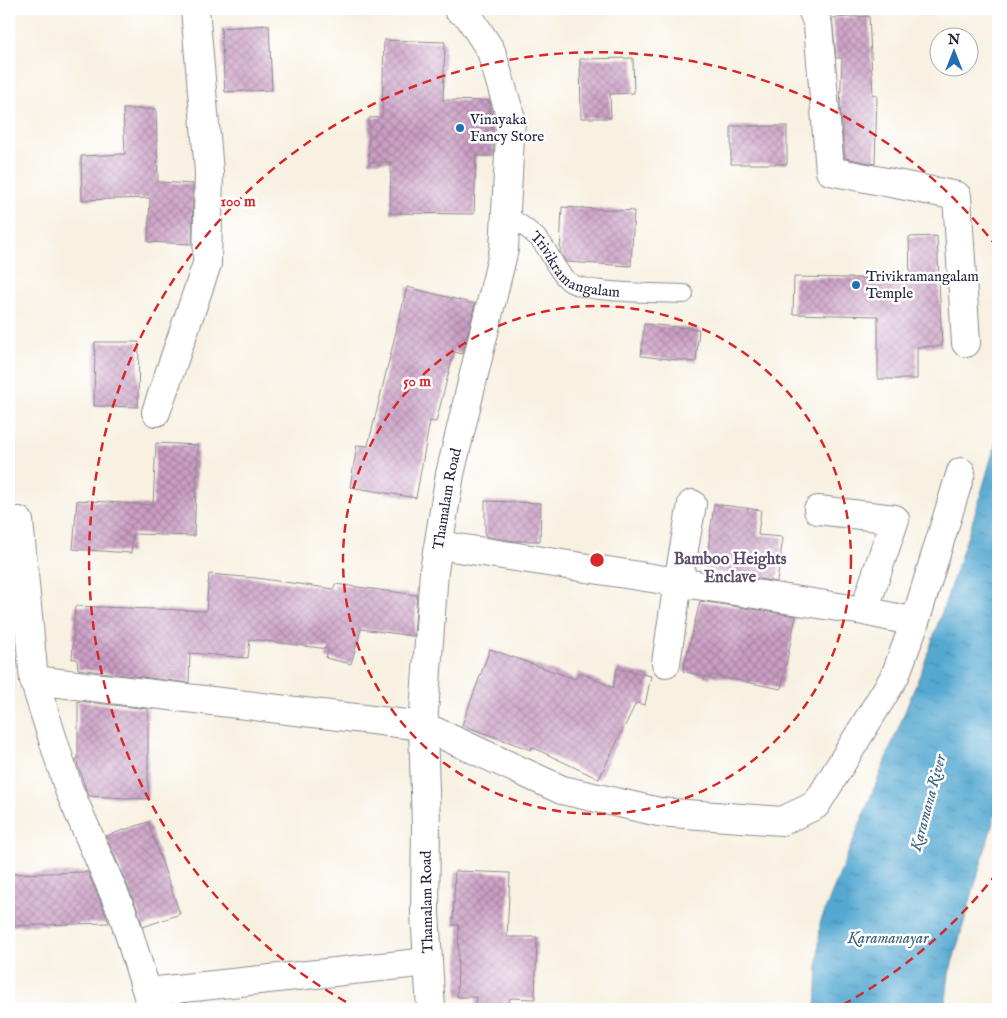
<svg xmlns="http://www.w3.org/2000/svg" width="1007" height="1018" viewBox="0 0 1007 1018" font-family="'IM FELL English',serif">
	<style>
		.water { fill: url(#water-ripples); stroke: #3c6686 }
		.building { fill: url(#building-cross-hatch) }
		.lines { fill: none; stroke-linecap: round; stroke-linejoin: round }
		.service-casing { stroke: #8d8a8e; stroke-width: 20 }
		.minor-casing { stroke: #8d8a8e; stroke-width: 30 }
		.tertiary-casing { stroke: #8d8a8e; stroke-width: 30 }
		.service { stroke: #fff; stroke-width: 18 }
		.minor { stroke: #fff; stroke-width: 28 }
		.tertiary { stroke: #fff; stroke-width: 28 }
		.ring { fill: none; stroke: #d62828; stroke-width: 2.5; stroke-dasharray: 9 6 }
		.poi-dot { fill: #1f6fb2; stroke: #fff; stroke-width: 2 }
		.labels { text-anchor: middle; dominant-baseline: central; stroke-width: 5; stroke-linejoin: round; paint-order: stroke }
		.poi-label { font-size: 15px; fill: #22223b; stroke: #fff; text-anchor: start }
		.street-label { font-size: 15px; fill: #22223b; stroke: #fff }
		.neighbourhood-label { font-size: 16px; font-weight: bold; fill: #5d4d6b; stroke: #fff }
		.water-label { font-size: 16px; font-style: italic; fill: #395f7e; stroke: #fff }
		.centre { fill: #d62828; stroke: #fff; stroke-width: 2.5 }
		.ring-label { font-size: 15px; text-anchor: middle; font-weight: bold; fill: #d62828; stroke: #fff; stroke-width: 5; stroke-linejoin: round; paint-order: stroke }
	</style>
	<defs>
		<pattern id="water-ripples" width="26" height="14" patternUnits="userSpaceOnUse" patternTransform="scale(1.25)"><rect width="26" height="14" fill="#55a9d1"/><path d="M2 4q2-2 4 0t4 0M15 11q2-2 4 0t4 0" fill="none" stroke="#4689ab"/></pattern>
		<pattern id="building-cross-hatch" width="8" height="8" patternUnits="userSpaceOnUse" patternTransform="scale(1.25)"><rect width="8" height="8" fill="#cb9ec4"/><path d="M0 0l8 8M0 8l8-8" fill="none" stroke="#a480a0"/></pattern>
	</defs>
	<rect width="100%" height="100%" fill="#fff"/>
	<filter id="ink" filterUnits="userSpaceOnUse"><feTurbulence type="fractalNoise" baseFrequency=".02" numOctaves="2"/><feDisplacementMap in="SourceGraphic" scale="10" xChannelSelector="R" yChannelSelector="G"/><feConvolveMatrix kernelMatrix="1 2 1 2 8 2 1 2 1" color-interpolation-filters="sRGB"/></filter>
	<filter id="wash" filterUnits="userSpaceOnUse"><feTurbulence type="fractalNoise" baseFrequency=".0096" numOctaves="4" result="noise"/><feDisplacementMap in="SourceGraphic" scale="20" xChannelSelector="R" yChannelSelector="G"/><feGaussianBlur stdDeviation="1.12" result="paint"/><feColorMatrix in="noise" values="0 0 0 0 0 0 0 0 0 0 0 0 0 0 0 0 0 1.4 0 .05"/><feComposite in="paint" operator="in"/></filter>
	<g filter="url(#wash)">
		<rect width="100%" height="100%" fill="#f8f1e2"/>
		<!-- water -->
		<path class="water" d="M998 435V805L949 974 945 1009H816L820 923 925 662 975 514Z"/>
		<g id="blocks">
			<!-- building -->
			<path class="building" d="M869 16 873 95H877L875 164 845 158 840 108 842 58H836L832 18Z
				M269 25 272 90 225 92 221 28Z
				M384 40 445 42 443 100 489 101 494 135 493 156H476L474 214 390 213 391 162H369V118L382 117Z
				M633 58 634 93 610 94 611 118H581L580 59Z
				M123 109H156L158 182 193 184 192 244 148 242 150 198 82 200 81 156 125 154Z
				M731 126H787V164H731Z
				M562 207 634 211 631 266 566 262 560 252Z
				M937 236 942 346 917 347V379H878V316L793 314 794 277 910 279 909 237Z
				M407 287 475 304 463 354 454 352 436 422 430 421 416 498 350 487 357 445 368 446Z
				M644 324 699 329 696 362 641 356Z
				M95 342H139L138 407 94 406Z
				M156 443 198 445 194 536 133 534 131 553 73 549 77 500 153 505Z
				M485 501 541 503 540 541H514L485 536Z
				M714 504 761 510 758 535 783 537 777 582 707 571 710 556H707Z
				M209 574 256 578 334 589 335 584 417 595 414 636 361 629 351 664 326 658 328 649 250 639 248 658 190 653 189 683 78 669 77 659H72L75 606 206 611Z
				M700 601 796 616 781 689 711 675V678L683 671Z
				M490 649 575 679 579 672 613 688 617 668 651 676 645 705 636 703 599 779 532 747 531 750 462 725Z
				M78 701 148 709V799L88 796 76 759H78Z
				M148 822 180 914 143 927 137 908 106 836Z
				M455 871 510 873 507 937H537L535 999 510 998 509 1009H475L476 997H457L459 925H453Z
				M88 872 109 923 9 926V874Z"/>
		</g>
	</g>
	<g filter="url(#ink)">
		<use href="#blocks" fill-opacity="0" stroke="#8d8a8e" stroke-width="1"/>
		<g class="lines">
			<!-- service casing -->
			<g class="service-casing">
				<g id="service">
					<path id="s1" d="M506 214C518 223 533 231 542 243 551 254 556 271 568 281 583 294 661 293 684 294"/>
				</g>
			</g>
			<!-- minor casing -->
			<g class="minor-casing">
				<path id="minor" d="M812 9 818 25 830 171 957 196 966 343
					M156 412 207 264 209 172 195 9
					M19 521 34 680 69 790 123 914 152 1009
					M439 545 864 611 895 519 818 510
					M864 611 915 622
					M666 663 678 582 692 504
					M34 680 423 726 562 790 659 812 782 821 816 805 895 676 915 622 961 472
					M147 992 428 962"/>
			</g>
			<!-- tertiary casing -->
			<g class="tertiary-casing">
				<g id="tertiary">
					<path id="s2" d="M431 1009 425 913 426 825 423 726 434 571 450 474 504 249 511 118 491 51 468 15 458 9"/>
				</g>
			</g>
			<!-- service -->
			<use href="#service" class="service"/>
			<!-- minor -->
			<use href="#minor" class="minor"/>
			<!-- tertiary -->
			<use href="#tertiary" class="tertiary"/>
		</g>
	</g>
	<!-- distance rings -->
	<g class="ring">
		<circle cx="597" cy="560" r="254"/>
		<path d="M997 873A508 508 0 0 1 835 1009M359 1009A508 508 0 1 1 997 247"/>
	</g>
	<!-- markers -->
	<g class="poi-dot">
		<circle cx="460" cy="128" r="5"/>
		<circle cx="856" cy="285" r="5"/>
	</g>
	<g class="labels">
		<!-- poi labels -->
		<g class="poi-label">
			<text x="470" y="119">Vinayaka<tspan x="470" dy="17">Fancy Store</tspan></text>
			<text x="866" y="276">Trivikramangalam<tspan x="866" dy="17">Temple</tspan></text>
		</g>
		<!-- street labels -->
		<g class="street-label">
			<text stroke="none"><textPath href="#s1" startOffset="90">Trivikramangalam</textPath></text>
			<text stroke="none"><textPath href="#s2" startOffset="512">Thamalam Road</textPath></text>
			<text transform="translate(427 902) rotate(-91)">Thamalam Road</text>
		</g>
		<!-- neighbourhood labels -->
		<g class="neighbourhood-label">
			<text x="730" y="560">Bamboo Heights<tspan x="730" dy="18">Enclave</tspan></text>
		</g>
		<!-- water labels -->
		<g class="water-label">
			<text transform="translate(929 803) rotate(-75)">Karamana River</text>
			<text x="888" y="939">Karamanayar</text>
		</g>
	</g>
	<circle cx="597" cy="560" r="8" class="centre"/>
	<g class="ring-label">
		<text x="238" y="206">100 m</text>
		<text x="417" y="386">50 m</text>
	</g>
	<!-- margin -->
	<rect width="1007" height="1018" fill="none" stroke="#fff" stroke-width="30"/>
	<!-- north arrow -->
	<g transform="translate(954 52)"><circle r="24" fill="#ffffff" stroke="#a7a7b1"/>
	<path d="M0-4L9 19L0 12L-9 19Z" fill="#1f6fb2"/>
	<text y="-8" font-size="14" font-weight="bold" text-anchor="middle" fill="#22223b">N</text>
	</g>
</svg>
